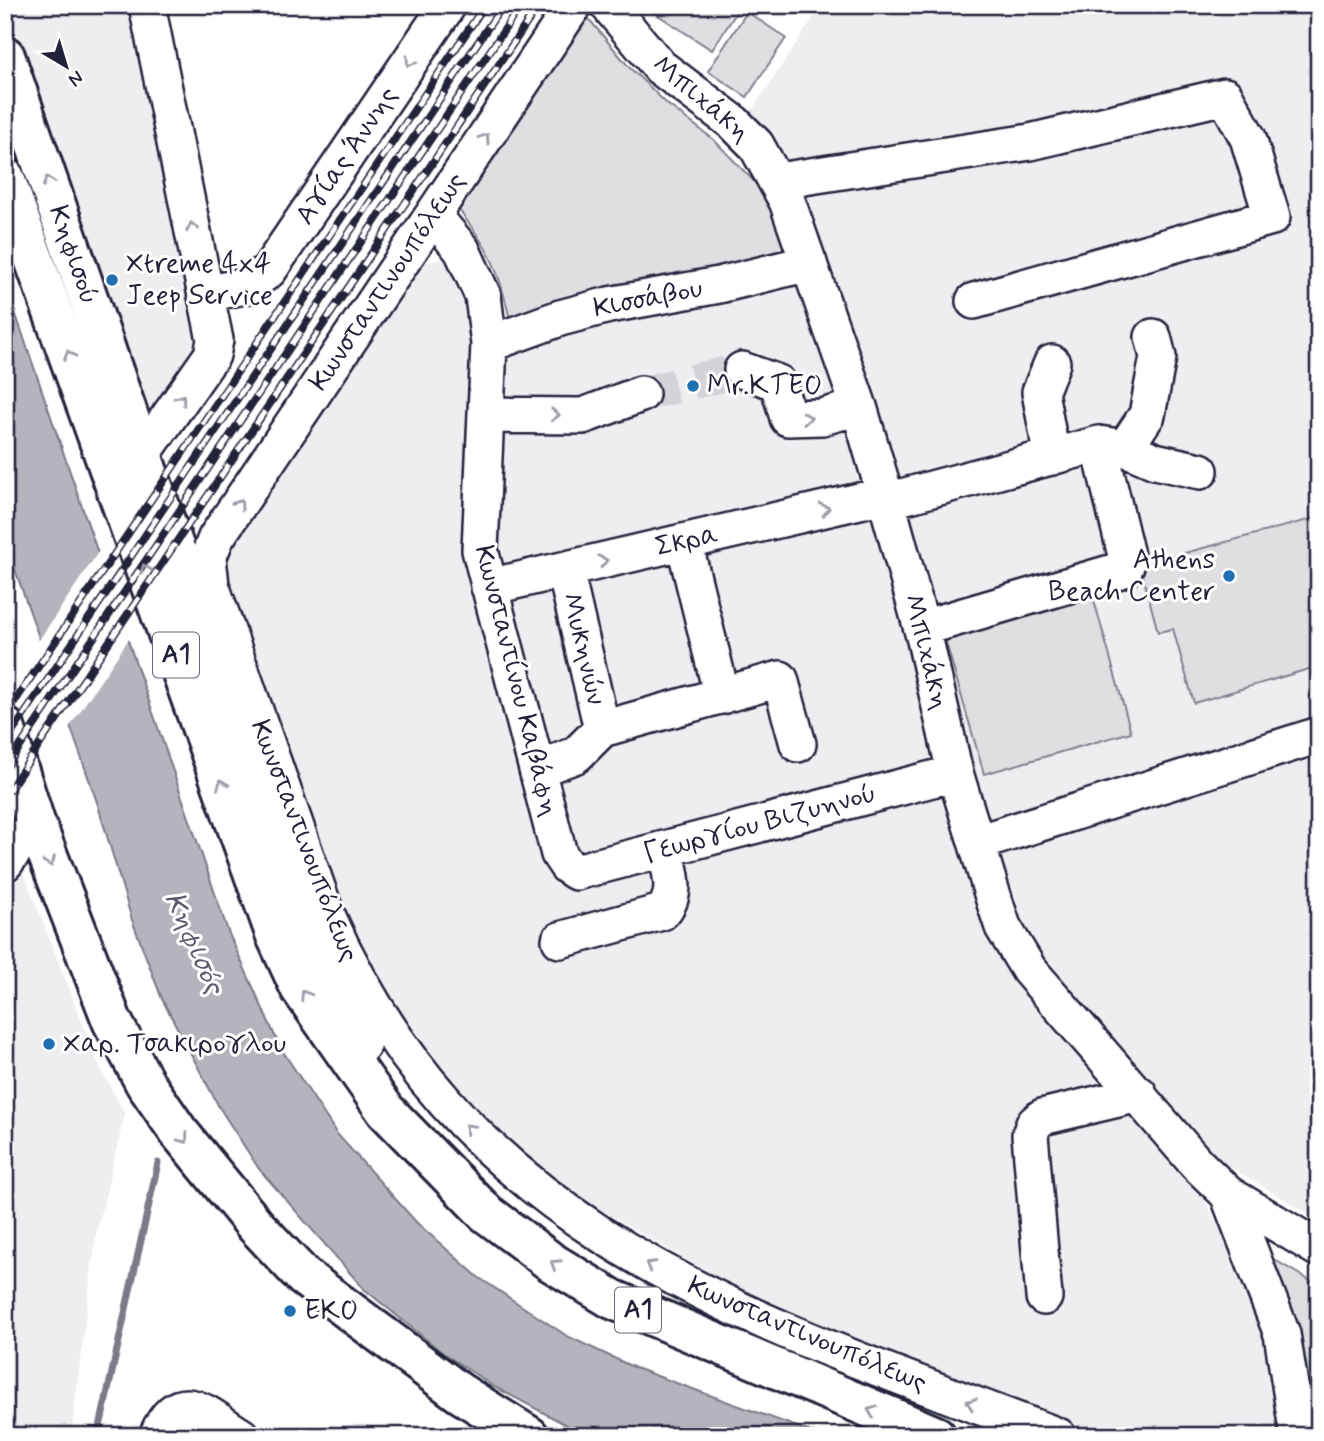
<svg xmlns="http://www.w3.org/2000/svg" width="1324" height="1441" viewBox="0 0 1324 1441" font-family="Mynerve,sans-serif">
	<style>
		.built { fill: #eeeef1 }
		.green { fill: #dfdfe2; stroke: #80808e; stroke-width: 2 }
		.water { fill: #b4b4bc; stroke: #7a7a88; stroke-width: 2 }
		.pier { fill: #fff }
		.lines { fill: none; stroke-linecap: round; stroke-linejoin: round }
		.stream { stroke: #7a7a88; stroke-width: 7 }
		.minor-tunnel { stroke: #d3d3d8; stroke-width: 35; stroke-dasharray: 35 18; stroke-linecap: butt }
		.minor-casing { stroke: #22223b; stroke-width: 40 }
		.major-casing { stroke: #22223b; stroke-width: 44 }
		.highway-casing { stroke: #22223b; stroke-width: 44 }
		.minor { stroke: #fff; stroke-width: 35 }
		.major { stroke: #fff; stroke-width: 38 }
		.highway { stroke: #fff; stroke-width: 38 }
		.rail-casing { stroke: #22223b; stroke-width: 8 }
		.rail { stroke: #fff; stroke-width: 5; stroke-dasharray: 16; stroke-linecap: butt }
		.oneway { stroke: #9c9ca7 }
		.poi-dot { fill: #1f6fb2; stroke: #fff; stroke-width: 2.5 }
		.labels { text-anchor: middle; dominant-baseline: central; stroke-width: 6; stroke-linejoin: round; paint-order: stroke }
		.shield { fill: #fff; stroke: #646476; stroke-width: 2 }
		.shield-label { font-size: 26px; font-weight: bold; fill: #22223b }
		.street-label { font-size: 28px; fill: #22223b; stroke: #fff }
		.poi-label { font-size: 28px; fill: #22223b; stroke: #fff; text-anchor: start }
		.water-label { font-size: 30px; font-style: italic; fill: #5c5c6f; stroke: #fff }
	</style>
	<rect width="100%" height="100%" fill="#fff"/>
	<filter id="ink" filterUnits="userSpaceOnUse"><feTurbulence type="fractalNoise" baseFrequency=".0143" numOctaves="2"/><feDisplacementMap in="SourceGraphic" scale="14" xChannelSelector="R" yChannelSelector="G"/><feConvolveMatrix kernelMatrix="1 2 1 2 8 2 1 2 1" color-interpolation-filters="sRGB"/></filter>
	<g filter="url(#ink)">
		<!-- built -->
		<path class="built" d="M5 5H136L202 341 164 403 146 408 134 403 5 26Z
			M822 5H1319V1220L1222 1162 1195 1184 1253 1286 1279 1376 1285 1436H1096L789 1319 527 1167 443 1075 410 1031 376 975 345 910 228 578 226 561 243 528 421 263 444 259 450 267 465 306 469 330V361L630 313 811 226 779 146 767 127 750 113Z
			M22 869 101 1070 125 1114 96 1234 71 1436H5V883Z"/>
		<!-- green -->
		<path class="green" d="M737 5 740 7 712 50 644 6Z
			M747 12 786 38 747 97 708 71Z
			M588 18 629 67 667 104 713 139 772 200 791 257 510 320C499 270 491 251 459 210Z
			M1319 517V666L1194 703 1173 629 1158 632 1140 565Z
			M1093 597 1131 732 984 774 945 639Z
			M1263 1253 1319 1286V1436H1314L1303 1349 1296 1317Z"/>
		<!-- water -->
		<path class="water" d="M5 283 229 934 280 1047 337 1134 417 1223 478 1277 567 1336 635 1368 822 1436H587L493 1386 443 1353 364 1289 259 1169 219 1107 162 999 132 920 97 802 5 541Z"/>
		<!-- pier -->
		<path class="pier" d="M99 551 129 639 68 729 37 643Z"/>
		<g class="lines">
			<!-- stream -->
			<path class="stream" d="M98 1436 158 1163"/>
			<!-- minor-tunnel -->
			<path class="minor-tunnel" d="M641 394 742 370"/>
			<!-- minor casing -->
			<g class="minor-casing">
				<path id="minor" d="M574 5 216 538 208 558 211 585 326 913C468 1238 753 1320 1058 1436
					M608 5 660 67 734 123 756 145 787 201 859 407 885 495 925 640 955 773 995 903 1003 927 1029 970 1197 1164 1228 1194 1319 1249
					M778 181 1030 142 1225 96 1248 138 1272 217 974 301
					M433 215 462 250 483 296 489 344 480 550 559 854 567 866 576 872 955 773
					M206 294 249 285 269 270 448 5
					M489 344 560 318 609 305 719 285 809 263
					M742 370 778 383 788 418 822 417 859 407
					M487 415 583 416 641 394
					M1125 448 1147 415 1158 357 1153 337
					M142 455 212 355 215 340 147 5
					M1052 457 1040 392 1052 363
					M887 501 1099 444 1125 448 1155 461 1200 471
					M684 542 722 696
					M565 570 602 729
					M489 587 885 495
					M922 628 1124 569 1127 563 1125 551 1099 444
					M538 769 576 755 602 729 780 679 798 744
					M977 843 1319 735
					M5 863 35 822
					M560 940 662 912C679 893 670 872 665 849
					M1228 1194 1282 1334 1298 1436
					M1044 1297 1030 1135 1034 1124 1042 1117 1139 1094
					M157 1436C179 1383 207 1415 241 1436"/>
			</g>
			<!-- major casing -->
			<g class="major-casing">
				<path id="major" d="M5 56 142 455"/>
			</g>
			<!-- highway casing -->
			<g class="highway-casing">
				<path id="highway" d="M5 178 276 936 300 988 386 1111 486 1213 551 1262 612 1299 936 1436
					M142 455 304 917 361 1044
					M5 727 35 822 112 1021 145 1083 178 1131 255 1225 304 1277 460 1393 529 1436"/>
			</g>
			<!-- minor -->
			<use href="#minor" class="minor"/>
			<!-- major -->
			<use href="#major" class="major"/>
			<!-- highway -->
			<use href="#highway" class="highway"/>
			<!-- rail casing -->
			<g class="rail-casing">
				<path id="rail" d="M5 716 485 5
					M5 743 503 5
					M5 769 521 5
					M5 796 539 5"/>
			</g>
			<!-- rail -->
			<use href="#rail" class="rail"/>
		</g>
		<!-- one-way arrows -->
		<defs><path id="oneway-chevron" d="M-2-3.5L2.5 0L-2 3.5" fill="none" stroke-width="1.6" stroke-linecap="round" stroke-linejoin="round" transform="scale(1.75)"/></defs>
		<g class="oneway">
			<use href="#oneway-chevron" transform="translate(410 62) rotate(124)"/>
			<use href="#oneway-chevron" transform="translate(485 138) rotate(-56)"/>
			<use href="#oneway-chevron" transform="translate(48 181) rotate(-109)"/>
			<use href="#oneway-chevron" transform="translate(192 227) rotate(-102)"/>
			<use href="#oneway-chevron" transform="translate(69 355) rotate(-110)"/>
			<use href="#oneway-chevron" transform="translate(181 399) rotate(-54)"/>
			<use href="#oneway-chevron" transform="translate(555 415) rotate(1)"/>
			<use href="#oneway-chevron" transform="translate(807 418) rotate(-4)"/>
			<use href="#oneway-chevron" transform="translate(239 504) rotate(-56)"/>
			<use href="#oneway-chevron" transform="translate(825 509) rotate(-13)"/>
			<use href="#oneway-chevron" transform="translate(603 561) rotate(-13)"/>
			<use href="#oneway-chevron" transform="translate(145 569) rotate(-110)"/>
			<use href="#oneway-chevron" transform="translate(222 784) rotate(-110)"/>
			<use href="#oneway-chevron" transform="translate(50 862) rotate(69)"/>
			<use href="#oneway-chevron" transform="translate(305 995) rotate(-122)"/>
			<use href="#oneway-chevron" transform="translate(469 1128) rotate(-133)"/>
			<use href="#oneway-chevron" transform="translate(184 1139) rotate(53)"/>
			<use href="#oneway-chevron" transform="translate(555 1264) rotate(-147)"/>
			<use href="#oneway-chevron" transform="translate(650 1265) rotate(-149)"/>
			<use href="#oneway-chevron" transform="translate(971 1403) rotate(-159)"/>
			<use href="#oneway-chevron" transform="translate(872 1411) rotate(-158)"/>
		</g>
	</g>
	<!-- markers -->
	<g class="poi-dot">
		<circle cx="112" cy="280" r="7"/>
		<circle cx="693" cy="386" r="7"/>
		<circle cx="1229" cy="576" r="7"/>
		<circle cx="49" cy="1044" r="7"/>
		<circle cx="290" cy="1311" r="7"/>
	</g>
	<g class="labels">
		<!-- shield labels -->
		<g class="shield">
			<rect x="153" y="632.5" width="46" height="45" rx="5"/>
			<rect x="615" y="1287.5" width="46" height="45" rx="5"/>
		</g>
		<g class="shield-label">
			<text x="176" y="655">Α1</text>
			<text x="638" y="1310">Α1</text>
		</g>
		<!-- street labels -->
		<g class="street-label">
			<text transform="translate(701 99) rotate(40)">Μπιχάκη</text>
			<text transform="translate(347 156) rotate(-56)">Αγίας Άννης</text>
			<text transform="translate(73 255) rotate(71)">Κηφισού</text>
			<text transform="translate(388 282) rotate(-56)">Κωνσταντινουπόλεως</text>
			<text transform="translate(648 299) rotate(-11)">Κισσάβου</text>
			<text transform="translate(687 541) rotate(-13)">Σκρα</text>
			<text transform="translate(583 649) rotate(77)">Μυκηνών</text>
			<text transform="translate(926 652) rotate(76)">Μπιχάκη</text>
			<text transform="translate(516 681) rotate(76)">Κωνσταντίνου Καβάφη</text>
			<text transform="translate(760 824) rotate(-15)">Γεωργίου Βιζυηνού</text>
			<text transform="translate(304 841) rotate(69)">Κωνσταντινουπόλεως</text>
			<text transform="translate(807 1335) rotate(23)">Κωνσταντινουπόλεως</text>
		</g>
		<!-- poi labels -->
		<g class="poi-label">
			<text x="126" y="264">Xtreme 4x4<tspan x="126" dy="32">Jeep Service</tspan></text>
			<text x="707" y="386">Mr.KTEO</text>
			<text x="1215" y="560" text-anchor="end">Athens<tspan x="1215" dy="32">Beach Center</tspan></text>
			<text x="63" y="1044">Χαρ. Τσακιρογλου</text>
			<text x="304" y="1311">EKO</text>
		</g>
		<!-- water labels -->
		<g class="water-label">
			<text transform="translate(194 943) rotate(66)">Κηφισός</text>
		</g>
	</g>
	<!-- margin -->
	<rect width="1324" height="1441" fill="none" stroke="#fff" stroke-width="28"/>
	<rect x="14" y="14" width="1296" height="1413" fill="none" stroke="#22223b" stroke-width="2.5" filter="url(#ink)"/>
	<!-- north arrow -->
	<g transform="translate(66 66) rotate(142)" stroke="#ffffff" stroke-width="5" paint-order="stroke">
	<path d="M0-5L12 26L0 18L-12 26Z" fill="#22223b"/>
	<text y="-10" font-size="19" font-weight="bold" text-anchor="middle" fill="#22223b">N</text>
	</g>
</svg>
